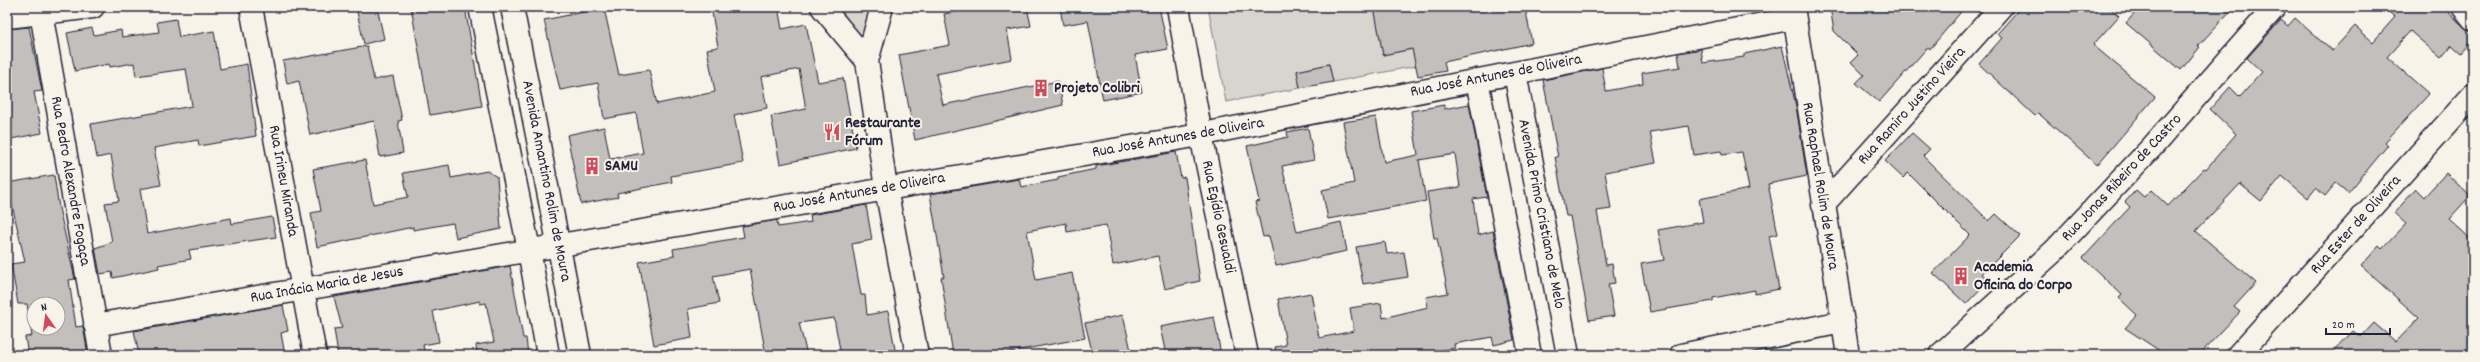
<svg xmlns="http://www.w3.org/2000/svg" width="2480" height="362" viewBox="0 0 2480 362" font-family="Dekko,sans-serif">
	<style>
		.green { fill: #d8d5cf; stroke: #7d7c85 }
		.building { fill: #c2bfbd; stroke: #22223b; fill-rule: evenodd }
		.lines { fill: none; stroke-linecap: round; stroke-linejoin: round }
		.minor-casing { stroke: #22223b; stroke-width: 25 }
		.minor { stroke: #f7f3e8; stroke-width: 22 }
		.labels { text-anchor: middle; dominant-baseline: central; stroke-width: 4; stroke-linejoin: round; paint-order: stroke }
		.street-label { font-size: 16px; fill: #22223b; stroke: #f7f3e8 }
		.poi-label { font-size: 16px; font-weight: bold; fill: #22223b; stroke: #f7f3e8; text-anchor: start }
	</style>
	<rect width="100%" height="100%" fill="#f7f3e8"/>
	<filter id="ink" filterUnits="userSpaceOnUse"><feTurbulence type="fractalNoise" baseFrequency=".025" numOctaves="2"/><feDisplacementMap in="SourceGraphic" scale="8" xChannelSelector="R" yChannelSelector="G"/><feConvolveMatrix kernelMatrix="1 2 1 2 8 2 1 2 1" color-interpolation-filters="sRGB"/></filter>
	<g filter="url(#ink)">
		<!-- green -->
		<path class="green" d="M831 7H877L865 48Z
			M1208 7H1374L1383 55 1448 42 1413 51 1416 66 1333 82 1329 64 1297 71 1300 88 1226 102Z"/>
		<!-- building -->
		<path class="building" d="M356 7H377L384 39 364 44Z
			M411 7H465L482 106 430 115Z
			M711 7H778L782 29 806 24 818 82 843 78 856 148 780 164 771 116 806 109 799 69 761 77 767 108 734 115 743 163 671 176 672 182 617 193 618 197 581 204 567 135 604 127 610 159 643 153 636 113 604 119 598 83 560 90 544 20 604 8 619 75 649 70 657 104 715 92 707 49 718 47Z
			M979 7H1027L1031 26 1007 30 1012 59 936 74 943 105 1058 81 1063 105 915 140 899 55 950 45 944 14Z
			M1060 7H1159L1168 49 1135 55 1142 92 1103 100 1088 21 1063 25Z
			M1374 7H1525L1532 43 1444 62 1446 71 1418 76 1412 49 1383 55Z
			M1830 7H1965L1930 49 1928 47 1879 102 1856 83 1864 75 1851 62 1858 55 1834 31Z
			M2021 7H2109L2119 16 2093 45 2155 97 2097 165 2038 113 2035 116 1979 64 2002 38 1997 34Z
			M2140 7H2234L2198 46 2200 47 2181 70 2126 23Z
			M2382 7H2443L2464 27 2473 33V39L2461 53 2452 45 2441 58 2410 31 2387 57 2429 94 2385 142 2388 145 2348 193 2336 183 2325 196 2316 188 2308 198 2282 176 2261 201 2240 184 2196 231 2256 283 2234 307 2240 312 2199 355H2166L2125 328 2137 315 2119 298 2122 295 2083 258 2130 207 2125 202 2136 190 2144 197 2151 190 2168 206 2204 168 2206 169 2236 134 2210 109 2230 87 2240 97 2262 72 2247 58 2281 20 2288 26 2295 18 2332 51 2355 26 2373 42 2395 17Z
			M176 19 179 37 214 31 220 69 247 64 256 136 199 146 198 140 154 148 161 185 140 189 147 234 231 218 232 224 272 217 276 237 189 250 191 259 158 265 159 268 113 278 112 272 100 274 95 248 112 242 105 203 119 201 111 155 97 158 91 124 192 106 186 69 136 76 134 63 110 67 109 64 75 71 67 33 92 28 94 35 121 30 122 37 159 32 157 22Z
			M29 27 42 91 34 92 42 133 11 139 9 126H7V29Z
			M367 46 374 80 393 76 402 120 398 121 403 153 380 157 374 121 310 135 299 81 287 84 283 61Z
			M1782 46 1796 106 1807 176 1768 184 1778 234 1769 236 1779 289 1755 294V290L1713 298V301L1650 312 1641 264 1664 260 1658 230 1703 222 1699 199 1749 189 1742 152 1722 155 1721 151 1694 155 1689 126 1650 132 1656 163 1605 172 1611 209 1597 211 1606 265 1612 264 1615 283 1608 284 1614 316 1589 320 1570 216H1566L1555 157H1558L1543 80 1602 68 1606 91 1643 84 1642 73 1680 67 1678 53 1701 49 1703 63 1744 57V54Z
			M1329 64 1333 82 1300 88 1297 71Z
			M1469 104 1487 197 1473 199 1478 235 1493 231 1514 340 1494 345 1492 337 1454 344 1455 348 1414 355H1394L1393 352 1376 355H1276L1275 347 1286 345 1278 299 1311 293 1319 338 1354 331 1350 308 1381 303 1383 318 1428 307 1426 297 1448 293 1437 238H1434L1427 192 1460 187 1455 154 1419 160 1426 201 1328 219 1322 190 1354 183 1343 122 1376 117 1384 162 1418 155 1411 111 1444 105V109Z
			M1308 128 1314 160 1282 166 1297 232 1341 222 1347 251 1276 266 1269 236 1263 237 1255 202 1259 201 1247 146 1288 137 1287 132Z
			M1912 133 1930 149 1923 156 1989 221 1996 214 2020 236 1982 274 1989 280 1966 304 1933 273 1970 235 1908 173 1903 178 1885 161Z
			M1176 152 1181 178 1185 177 1200 281 1165 289 1158 256 1113 265 1106 225 1067 232 1066 223 1027 231 1036 280 1072 273 1085 338 993 355H953L941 277H944L930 194 1019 179 1021 187 1058 180V177L1096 169V166Z
			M365 160 373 204 408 197 403 173 449 165 451 178 487 171 497 177 501 229 456 238 453 223 413 230V227L317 247 311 213 321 211 313 169Z
			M2446 173 2470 196 2449 219 2473 241V355H2330L2353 331 2361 337 2374 323 2396 342 2419 318 2361 266 2379 246 2382 249 2406 224 2394 213 2416 189 2424 197Z
			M54 175 59 208 75 279 69 280 76 327 83 326 88 355H28L25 337 32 336 27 304H18L11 264 25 262 7 183ZM34 304H58V328H34Z
			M866 205 872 240 852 244 861 295H865L867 315 888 311 896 355H841L834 318 799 323 807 355H766L750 269 713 276 719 303 688 309 692 338 654 345 639 262 674 256 673 249 744 237 742 226 777 220 778 227 811 222 810 215Z
			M1385 242 1387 254 1404 252 1408 277 1363 284 1356 247Z
			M510 266 523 338H526L528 355H477L476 345 494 342 486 303 480 304V301L433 311 439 342 423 345 425 355H338L334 329 342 328 334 297Z
			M283 305 288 331 281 333 285 355H139L134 331Z
			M1123 315 1132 355H1093L1085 323Z
			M1214 317 1221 355H1166L1160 327Z"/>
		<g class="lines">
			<!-- minor casing -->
			<g class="minor-casing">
				<path id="minor" d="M40 7 101 355
					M251 7 315 355
					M480 7 529 250 548 355
					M512 7 580 355
					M822 7 867 61 886 188 917 355
					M1178 7 1201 135 1247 355
					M1793 7 1848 355
					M2463 7 2473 19
					M7 17 93 7
					M867 61 882 7
					M1515 73 1568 355
					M1477 80 1530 355
					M1823 205 2001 7
					M95 325 1183 138 1794 18
					M1681 355 1842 322
					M1940 355 2054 251 2152 147 2275 7
					M2238 355 2473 95"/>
			</g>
			<!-- minor -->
			<use href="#minor" class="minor"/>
		</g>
	</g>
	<!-- icons -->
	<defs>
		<g id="building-bare" transform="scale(1.38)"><path d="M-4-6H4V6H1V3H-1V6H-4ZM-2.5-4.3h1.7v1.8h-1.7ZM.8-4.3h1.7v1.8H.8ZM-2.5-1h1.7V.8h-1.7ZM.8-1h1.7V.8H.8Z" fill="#d1495b" stroke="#f7f3e8" stroke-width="2.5" paint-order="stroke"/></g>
		<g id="restaurant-bare" transform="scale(1.38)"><path d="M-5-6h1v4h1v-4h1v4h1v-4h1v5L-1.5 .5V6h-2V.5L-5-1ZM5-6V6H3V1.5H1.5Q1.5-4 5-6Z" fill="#d1495b" stroke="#f7f3e8" stroke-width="2.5" paint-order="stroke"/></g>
	</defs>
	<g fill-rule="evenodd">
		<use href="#building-bare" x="1041" y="88"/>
		<use href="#restaurant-bare" x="832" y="132"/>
		<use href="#building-bare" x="592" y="166"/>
		<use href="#building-bare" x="1961" y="276"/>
	</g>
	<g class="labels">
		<!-- street labels -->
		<g class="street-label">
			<text transform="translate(1496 76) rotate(-11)">Rua José Antunes de Oliveira</text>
			<text transform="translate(1912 106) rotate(-48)">Rua Ramiro Justino Vieira</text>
			<text transform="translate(1178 138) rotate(-10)">Rua José Antunes de Oliveira</text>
			<text transform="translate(2122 178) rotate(-47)">Rua Jonas Ribeiro de Castro</text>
			<text transform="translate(70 181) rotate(80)">Rua Pedro Alexandre Fogaça</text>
			<text transform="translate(283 181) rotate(80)">Rua Irineu Miranda</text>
			<text transform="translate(546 181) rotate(79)">Avenida Amantino Rolim de Moura</text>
			<text transform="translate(1820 186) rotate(81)">Rua Raphael Rolim de Moura</text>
			<text transform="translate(859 193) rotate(-10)">Rua José Antunes de Oliveira</text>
			<text transform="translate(1541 214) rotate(79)">Avenida Primo Cristiano de Melo</text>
			<text transform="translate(1218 217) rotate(78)">Rua Egídio Gesualdi</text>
			<text transform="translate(2356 225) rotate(-48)">Rua Ester de Oliveira</text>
			<text transform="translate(327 285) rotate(-10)">Rua Inácia Maria de Jesus</text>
		</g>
		<!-- poi labels -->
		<g class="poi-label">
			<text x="1054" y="88">Projeto Colibri</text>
			<text x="845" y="123">Restaurante<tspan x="845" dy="18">Fórum</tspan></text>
			<text x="605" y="166">SAMU</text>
			<text x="1974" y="267">Academia<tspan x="1974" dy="18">Oficina do Corpo</tspan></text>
		</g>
	</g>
	<!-- margin -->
	<rect width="2480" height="362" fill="none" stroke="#f7f3e8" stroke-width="24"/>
	<rect x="12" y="12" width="2456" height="338" fill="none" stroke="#22223b" stroke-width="1.5" filter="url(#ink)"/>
	<!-- north arrow -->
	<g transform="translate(46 316) rotate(346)"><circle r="19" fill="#f7f3e8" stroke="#a29fa3"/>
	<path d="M0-3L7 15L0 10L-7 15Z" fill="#d1495b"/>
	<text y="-6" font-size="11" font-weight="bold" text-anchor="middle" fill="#22223b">N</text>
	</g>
	<!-- scale -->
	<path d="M2326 328v6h64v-6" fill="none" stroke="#22223b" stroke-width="2"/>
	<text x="2332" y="328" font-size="12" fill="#22223b" stroke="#f7f3e8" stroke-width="3" paint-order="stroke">20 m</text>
</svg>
